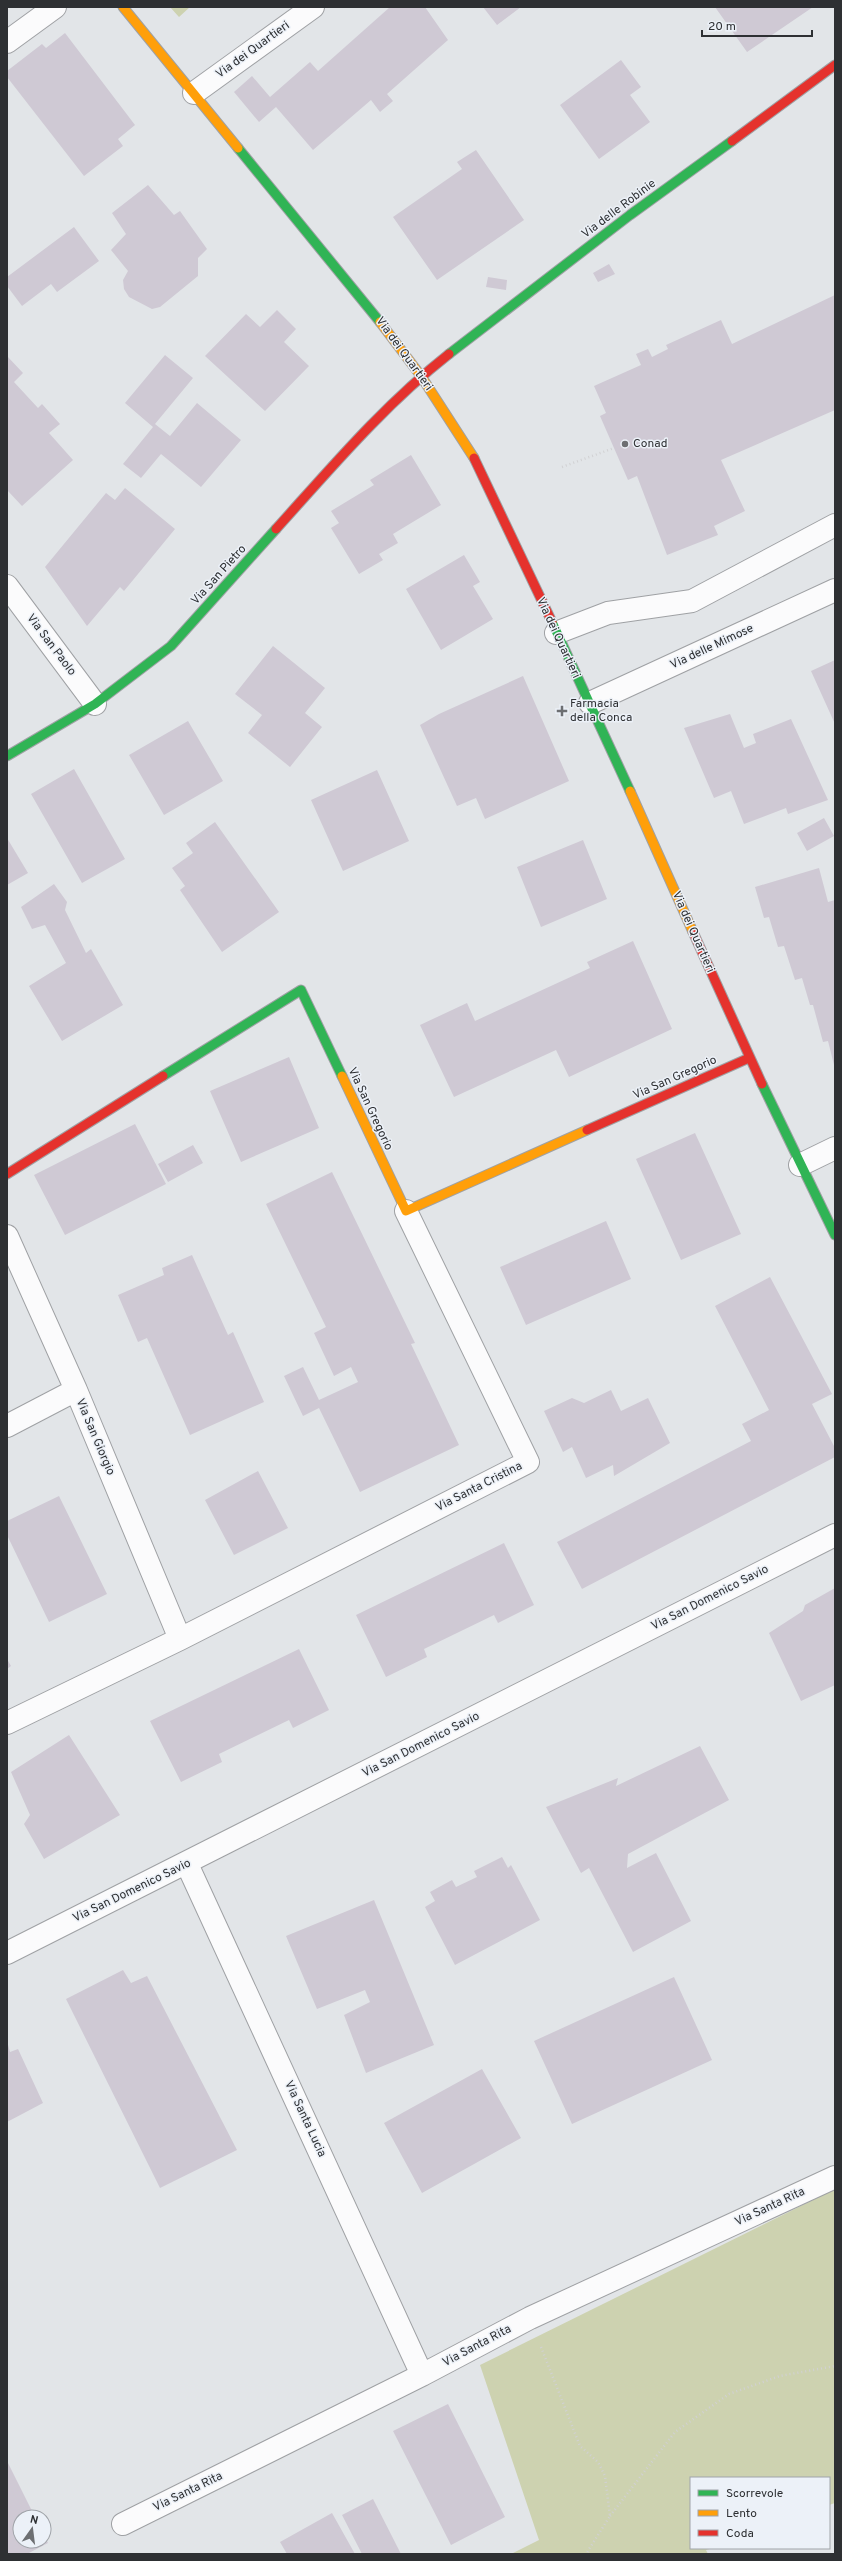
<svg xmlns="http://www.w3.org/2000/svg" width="842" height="2561" viewBox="0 0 842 2561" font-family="Overpass,sans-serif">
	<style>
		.green { fill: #cdd2b0 }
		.building { fill: #cfc9d4 }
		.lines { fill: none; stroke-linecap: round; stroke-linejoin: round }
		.lane-casing { stroke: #9fa1a4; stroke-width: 24 }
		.street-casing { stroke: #9fa1a4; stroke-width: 24 }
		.fast-casing { stroke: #9fa1a4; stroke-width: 11 }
		.slow-casing { stroke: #9fa1a4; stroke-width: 11 }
		.jam-casing { stroke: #9fa1a4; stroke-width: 11 }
		.path { stroke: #d1d1d3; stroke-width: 2.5; stroke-dasharray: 1 3; stroke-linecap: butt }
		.lane { stroke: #fbfbfc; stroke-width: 22 }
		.street { stroke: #fbfbfc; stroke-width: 22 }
		.fast { stroke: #30b455; stroke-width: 9 }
		.slow { stroke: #ff9f0a; stroke-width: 9 }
		.jam { stroke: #e5322d; stroke-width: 9 }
		.poi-dot { fill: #6d6f72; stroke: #ecf1f8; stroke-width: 1.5 }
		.labels { text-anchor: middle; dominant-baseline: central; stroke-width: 3; stroke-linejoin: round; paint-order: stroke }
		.street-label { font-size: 12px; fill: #2e3033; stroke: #ecf1f8 }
		.poi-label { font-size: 12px; fill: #2e3033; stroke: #ecf1f8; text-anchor: start }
	</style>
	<rect width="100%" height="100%" fill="#e2e5e8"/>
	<!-- green -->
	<path class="green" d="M170 7H190L179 17Z
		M835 2189V2503L829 2505V2478H691V2548H713L706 2550 708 2554H511L539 2540 480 2365Z"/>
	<!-- building -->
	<path class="building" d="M390 7H425L448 40 387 94 393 101 380 112 371 100 313 150 276 107 259 122 234 92 252 76 270 97 310 62 318 71Z
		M483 7H521L497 25Z
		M715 7H813L747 52Z
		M65 33 135 125 118 139 123 146 84 176 7 77V71L42 44 46 48Z
		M621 60 641 87 630 95 650 122 599 159 560 105Z
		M476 150 524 220 437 280 393 217 462 169 457 162Z
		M148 185 174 215 180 211 207 249 198 258V276L160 307 152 309 129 297 124 289 123 280 128 271 111 250 126 234 112 213Z
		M74 227 99 261 57 292 51 284 22 306 7 286V277Z
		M609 264 615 274 598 282 593 273Z
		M488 277 507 280 506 290 486 287Z
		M835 295V410L721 460 745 511 714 526 718 535 667 555 637 476 628 480 600 416 606 413 594 386 641 365 636 354 648 349 652 357 668 349 666 345 721 320 732 344Z
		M277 310 296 329 284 342 309 366 265 411 205 356 246 314 260 327Z
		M165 355 193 378 155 424 170 436 197 403 241 440 201 487 161 454 141 478 123 464 153 427 125 403Z
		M7 356 23 373 14 382 38 408 42 404 60 424 49 433 73 460 22 506 7 490Z
		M411 455 441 505 393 534 398 543 379 554 383 560 359 574 331 528 339 523 331 511 374 485 370 480Z
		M125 488 175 529 124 591 120 587 87 626 45 567 106 493 115 500Z
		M464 555 480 582 473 586 493 619 441 650 406 589Z
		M273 646 325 688 305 713 322 727 290 767 248 733 262 715 235 694Z
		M835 660V724L811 671Z
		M523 676 569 781 485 819 476 798 457 806 420 725 439 714Z
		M730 714 744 748 756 743 753 734 791 719 828 800 788 814 786 808 744 824 731 791 714 798 684 728Z
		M188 721 223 781 164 815 129 755Z
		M74 769 125 859 82 883 31 794Z
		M377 770 409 841 343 871 311 800Z
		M824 818 834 836 807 851 797 833Z
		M215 822 279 912 222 952 180 890 185 886 172 868 193 853 186 843Z
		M7 838 28 873 7 885Z
		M583 840 607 899 541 927 517 867Z
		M819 868 828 902 835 900 834 1065 828 1041 823 1042 813 1005H810L802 978 795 980 784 946 778 947 769 917 764 918 755 887Z
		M54 884 67 902 65 910 86 953 91 949 123 1005 62 1041 29 986 66 963 45 925 32 929 21 907Z
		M633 941 672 1029 569 1077 556 1050 454 1097 420 1025 467 1003 475 1021 590 968 587 962Z
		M289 1057 319 1128 241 1162 210 1091Z
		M135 1124 166 1184 65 1235 34 1175Z
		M695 1133 741 1234 681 1260 636 1159Z
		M193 1145 203 1163 168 1182 158 1164Z
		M332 1172 415 1343 411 1344 459 1445 360 1492 319 1408 303 1416 284 1376 303 1367 319 1400 358 1382 351 1367 334 1376 314 1333 326 1327 266 1204Z
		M606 1221 631 1279 526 1325 500 1267Z
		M192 1255 228 1335 233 1332 264 1402 190 1435 147 1338 138 1342 118 1295 164 1275 162 1268Z
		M770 1277 832 1394 812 1404 835 1448V1457L582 1589 557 1542 751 1441 742 1424 769 1410 715 1306Z
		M611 1390 621 1411 648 1398 670 1443 614 1476 613 1465 586 1478 572 1447 563 1452 544 1411 572 1398 584 1403Z
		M258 1471 288 1528 234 1555 205 1500Z
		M59 1496 107 1594 49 1622 7 1535V1521Z
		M504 1543 534 1605 498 1623 494 1615 424 1649 427 1657 386 1677 356 1615Z
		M835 1588V1685L801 1701 769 1633 803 1611 805 1605Z
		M299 1649 329 1710 293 1728 289 1720 219 1754 222 1762 181 1782 150 1721Z
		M7 1659 11 1666 7 1669Z
		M69 1735 120 1815 44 1859 24 1824 30 1815 11 1772Z
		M700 1746 729 1800 628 1854 627 1868 656 1853 691 1921 633 1952 589 1868 581 1873 546 1807 618 1778 616 1786Z
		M502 1857 508 1868 511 1865 540 1920 455 1965 425 1907 435 1901 430 1892 452 1880 456 1887 477 1877 474 1871Z
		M374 1900 434 2045 366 2073 344 2015 370 2002 365 1990 317 2009 286 1936Z
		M123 1970 131 1983 147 1976 237 2150 160 2188 66 1999Z
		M674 1977 712 2060 572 2124 534 2041Z
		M7 2041 10 2052 18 2049 43 2103 7 2122Z
		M482 2069 521 2138 422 2193 384 2123Z
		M448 2404 505 2517 451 2545 393 2431Z
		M7 2461 35 2517H20V2541H44V2535L48 2543 27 2554H7Z
		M373 2499 401 2554H362L342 2515Z
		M332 2513 355 2554H287L280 2542Z"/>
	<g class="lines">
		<!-- lane casing -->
		<g class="lane-casing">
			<path id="lane" d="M556 633 608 613 692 601 835 525"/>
		</g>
		<!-- street casing -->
		<g class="street-casing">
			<path id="street" d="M7 42 55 7
				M194 93 313 7
				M7 586 95 704
				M590 703 835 590
				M800 1165 835 1148
				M7 1236 76 1390 180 1639
				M7 1426 76 1390
				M7 1723 180 1639 528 1462 406 1211
				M187 1864 422 2375
				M7 1953 835 1535
				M123 2524 422 2375 530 2318 835 2177"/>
		</g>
		<!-- fast casing -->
		<g class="fast-casing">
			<path id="fast" d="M238 148 380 322
				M449 354 630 215 732 141
				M552 622 630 791
				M7 756 95 704 171 646 276 529
				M163 1076 301 990 342 1076
				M762 1084 835 1235"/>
		</g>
		<!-- slow casing -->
		<g class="slow-casing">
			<path id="slow" d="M123 7 238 148
				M380 322 421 376 474 458
				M630 791 693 932
				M342 1076 406 1211 587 1130"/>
		</g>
		<!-- jam casing -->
		<g class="jam-casing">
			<path id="jam" d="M732 141 835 65
				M474 458 552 622
				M276 529C331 468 384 405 449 354
				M693 932 762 1084
				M587 1130 749 1058
				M7 1174 163 1076"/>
		</g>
		<!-- path -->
		<path class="path" d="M562 467 614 448
			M541 2347 580 2446 598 2462 605 2476 610 2516 586 2554
			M610 2516 675 2432 729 2394 780 2376 835 2366"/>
		<!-- lane -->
		<use href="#lane" class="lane"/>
		<!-- street -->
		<use href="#street" class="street"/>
		<!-- fast -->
		<use href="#fast" class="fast"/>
		<!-- slow -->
		<use href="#slow" class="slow"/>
		<!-- jam -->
		<use href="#jam" class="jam"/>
	</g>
	<!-- markers -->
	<g class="poi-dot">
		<circle cx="625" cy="444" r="4"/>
		<path d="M560 705h4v4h4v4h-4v4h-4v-4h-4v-4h4z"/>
	</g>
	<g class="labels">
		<!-- street labels -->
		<g class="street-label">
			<text transform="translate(253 50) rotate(-36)">Via dei Quartieri</text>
			<text transform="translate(619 209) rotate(-37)">Via delle Robinie</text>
			<text transform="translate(404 354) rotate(54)">Via dei Quartieri</text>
			<text transform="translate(219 575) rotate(-48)">Via San Pietro</text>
			<text transform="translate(558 638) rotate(65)">Via dei Quartieri</text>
			<text transform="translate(51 645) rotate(53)">Via San Paolo</text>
			<text transform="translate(712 647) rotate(-25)">Via delle Mimose</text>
			<text transform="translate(693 932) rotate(66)">Via dei Quartieri</text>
			<text transform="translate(675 1078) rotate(-24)">Via San Gregorio</text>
			<text transform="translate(370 1109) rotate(65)">Via San Gregorio</text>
			<text transform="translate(95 1437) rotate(67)">Via San Giorgio</text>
			<text transform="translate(479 1487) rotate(-27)">Via Santa Cristina</text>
			<text transform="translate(710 1598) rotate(-27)">Via San Domenico Savio</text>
			<text transform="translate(421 1745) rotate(-27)">Via San Domenico Savio</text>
			<text transform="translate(132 1891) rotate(-26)">Via San Domenico Savio</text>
			<text transform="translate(305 2119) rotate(65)">Via Santa Lucia</text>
			<text transform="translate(770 2207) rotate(-25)">Via Santa Rita</text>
			<text transform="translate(477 2346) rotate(-28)">Via Santa Rita</text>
			<text transform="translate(188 2492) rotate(-26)">Via Santa Rita</text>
		</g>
		<!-- poi labels -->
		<g class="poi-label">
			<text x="633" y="444">Conad</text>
			<text x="570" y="704">Farmacia<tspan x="570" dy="14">della Conca</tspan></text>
		</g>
	</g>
	<!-- border -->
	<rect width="842" height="2561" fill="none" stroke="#2e3033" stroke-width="16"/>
	<!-- legend -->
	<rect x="690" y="2477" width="140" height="72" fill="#ecf1f8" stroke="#a0a4a9"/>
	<rect x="698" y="2490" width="20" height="6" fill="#30b455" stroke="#a0a4a9"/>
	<text x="726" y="2497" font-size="12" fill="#2e3033">Scorrevole</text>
	<rect x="698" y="2510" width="20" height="6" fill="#ff9f0a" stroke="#a0a4a9"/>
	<text x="726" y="2517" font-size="12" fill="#2e3033">Lento</text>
	<rect x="698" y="2530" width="20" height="6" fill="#e5322d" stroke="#a0a4a9"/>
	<text x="726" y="2537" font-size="12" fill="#2e3033">Coda</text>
	<!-- north arrow -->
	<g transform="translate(32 2529) rotate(14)"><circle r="19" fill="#ecf1f8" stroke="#a0a4a9"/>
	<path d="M0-3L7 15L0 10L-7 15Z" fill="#6d6f72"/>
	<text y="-6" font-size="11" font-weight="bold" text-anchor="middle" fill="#2e3033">N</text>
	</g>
	<!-- scale -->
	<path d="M702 30v6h110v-6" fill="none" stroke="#2e3033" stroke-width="2"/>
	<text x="708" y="30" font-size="12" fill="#2e3033" stroke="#ecf1f8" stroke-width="3" paint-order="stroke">20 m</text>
</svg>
